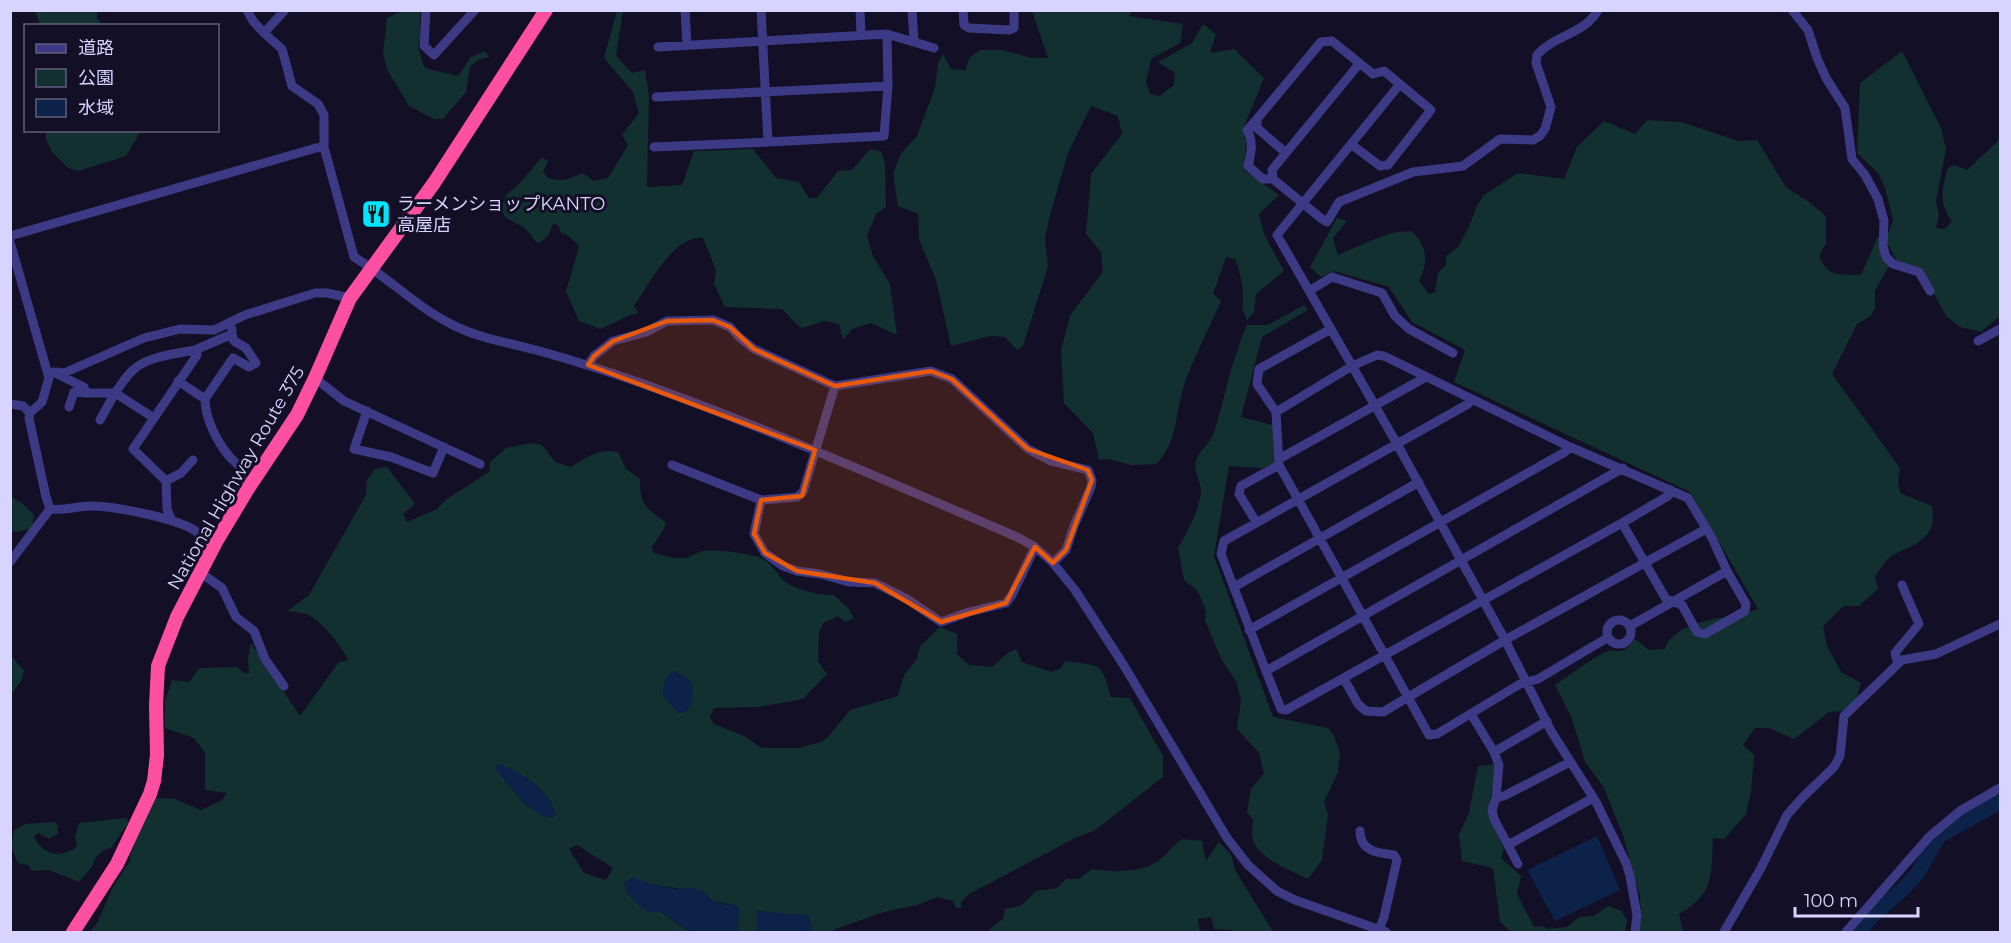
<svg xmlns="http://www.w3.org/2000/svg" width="2011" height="943" viewBox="0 0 2011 943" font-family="Montserrat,'Noto Sans JP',sans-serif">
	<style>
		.green { fill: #12302f; fill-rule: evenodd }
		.water { fill: #0c2248 }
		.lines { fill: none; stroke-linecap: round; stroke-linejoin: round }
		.river { stroke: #0c2248; stroke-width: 15 }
		.minor { stroke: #3d3a85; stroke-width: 9 }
		.highway { stroke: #ff4fa3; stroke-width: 14 }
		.marked { fill: #e8590c; fill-opacity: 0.2; stroke: #e8590c; stroke-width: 4.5; stroke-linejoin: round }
		.labels { text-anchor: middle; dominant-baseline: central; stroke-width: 6; stroke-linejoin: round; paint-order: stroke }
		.poi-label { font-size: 18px; fill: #d9d4ff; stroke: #130f26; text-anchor: start }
		.street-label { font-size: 18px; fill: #d9d4ff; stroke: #130f26 }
	</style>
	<rect width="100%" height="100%" fill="#130f26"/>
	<!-- green -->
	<path class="green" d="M420 10V37L418 47 424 67C435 72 446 72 458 76L471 57 485 51 489 57 478 60 470 67 466 92 443 119H434L409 106 388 71 383 55 387 18 401 11Z
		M35 11H97V18L103 25H40Z
		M617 11H623L616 56 632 73 645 70 649 96 647 187 682 185 694 151 753 149 776 178 799 182 809 198H817L838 171 852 170 870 149 881 151 885 163 886 207 876 214 867 236 873 256 890 284 897 335 871 323 852 329 843 340 839 324 824 321 802 328 795 323 782 309 725 307 714 284 716 270 703 238C674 235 649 284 634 306L638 313C624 316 614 324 600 329L579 321 566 291 579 246 569 236 561 233 558 225 553 224 548 236 538 244 525 228 506 218 501 209 506 195 520 183 542 157 548 161 543 171 549 179 564 180 583 173 593 181 608 178 628 145 622 135 639 113 633 92 604 58Z
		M1032 11H1132L1129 16 1183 24 1180 43 1151 59 1146 82 1150 94 1160 96 1174 85 1175 73 1158 62 1192 43 1203 24 1216 34 1210 53 1234 49 1264 78 1243 129 1246 141 1244 170 1279 195 1259 214 1264 234 1284 271 1256 294 1254 312 1247 320C1241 305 1243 309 1243 295 1243 283 1239 270 1235 259L1226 257 1213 294 1221 301C1209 328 1195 355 1185 382 1175 410 1179 442 1156 464L1131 465 1109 459 1099 460 1093 433 1064 403 1061 351 1070 315 1103 272 1101 252 1086 234 1091 174 1122 134 1118 116 1091 106 1068 153 1049 219 1045 239 1048 266 1023 346 1017 350 1005 337 991 336 951 346 936 280 919 239 918 214 898 206 893 174 901 153 917 136 935 88 938 64 943 54 951 69 965 70 970 57 980 50H1002L1032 58H1048Z
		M1902 51 1941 128 1946 149 1936 201 1939 216 1936 228 1944 229 1952 222C1939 203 1941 189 1948 168L1954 165 1967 170 1997 142 2000 136V316L1981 332 1960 327 1946 316 1922 271 1897 261 1886 241 1893 219 1885 188 1878 173 1857 153 1860 83Z
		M1647 120 1681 122 1738 141 1757 140 1786 187 1809 202 1826 216V243L1819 256C1828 278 1840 274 1861 275L1878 236 1889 266 1875 290V307L1871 316 1857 324 1832 374 1900 468 1898 481 1900 493 1932 506C1936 530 1927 539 1906 549 1900 552 1893 554 1889 558 1883 563 1879 571 1875 577L1878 589 1859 606H1844L1823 626 1827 646 1841 672 1861 683 1856 700 1842 711 1829 712 1794 739 1769 728H1755L1743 745 1754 755 1751 792 1746 814 1724 839 1713 838C1711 874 1715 894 1679 914L1683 932H1639L1641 918 1640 896 1623 835 1603 786 1585 762 1572 719 1555 685C1571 674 1587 662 1603 653 1617 645 1620 660 1635 639L1649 650 1665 649C1675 618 1732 619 1758 609L1690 492 1454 382 1465 350 1412 322 1389 287 1334 271 1321 277 1310 267 1337 218 1347 221 1333 238 1338 255C1363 245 1385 231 1412 231 1427 247 1429 261 1419 281L1429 294 1435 292 1438 273 1446 265V256L1458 247 1470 225 1476 207 1484 195 1518 173 1564 179 1577 147 1604 121 1635 134Z
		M46 131V130L141 131 126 156 78 171 68 168 52 152 46 139Z
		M1304 305 1308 310 1262 337 1241 417 1273 425 1274 463 1263 468 1229 466 1214 556 1273 717 1328 728 1334 736 1340 753 1338 772 1324 802 1328 815 1322 860 1308 879C1291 871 1259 859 1253 840 1251 835 1253 825 1253 820L1247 812 1251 789 1264 773 1259 753 1237 729 1241 700 1236 681 1221 659 1205 620 1206 610 1197 590 1184 580 1178 548C1188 531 1198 512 1201 493 1202 482 1193 473 1196 461 1199 450 1212 442 1215 430 1225 395 1232 359 1247 325H1268Z
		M532 443 542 445 555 462 571 467C585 458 600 448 618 452L626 469 640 479C640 505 645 507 665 522V527L652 547 653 553C663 555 676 560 685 558 691 557 697 552 703 551 715 549 746 553 758 557 770 561 775 570 782 579 791 589 821 596 834 595L849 609 854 618 845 622 838 616 823 623 819 633 818 661 827 674 803 699 759 707 714 708 710 717 714 724 744 736 762 748H799L821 742 828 737 850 710 898 696 904 675 917 659 920 646 940 627 957 634V654L969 665 992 667 1008 653 1016 649 1022 662 1051 672 1060 669 1065 661C1100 666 1102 661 1111 697L1130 698 1163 756V777L1094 831 1077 837 969 894 961 902V908H956L953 901 938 897 917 905 884 912 833 930V932H812L809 915 775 914 758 910 757 932H738L739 910 737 906 713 901 706 896 681 889 643 883 632 877 649 912H661L690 932H89L96 925 113 887 130 861 131 849 156 798 175 799 201 810 222 800 227 793 205 790V753L194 738 165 728V702L172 680 189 682 199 668 237 667 244 673H249L248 658 251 643 300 716 339 662 348 660C341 646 324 624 310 616 304 612 294 612 287 611L309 595 366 495 367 480 375 469 387 467 415 504 403 514 407 522 437 509 448 498 489 472 490 462 506 448ZM577 845 613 868 606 880 584 873 569 849Z
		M10 496 23 504 34 515 32 528 17 532 11 531Z
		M12 657 24 671 21 681 11 695V661Z
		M1496 764 1488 814 1504 849 1501 858 1521 876 1517 894 1534 927 1543 926 1548 929 1567 927 1579 917 1594 916 1608 906 1622 911 1627 921 1625 932H1511L1500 922 1493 868 1462 861 1459 834 1469 813 1478 766Z
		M127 818 128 823 111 848 104 850 96 857 91 868 79 882 49 870 32 871 28 865 18 863 11 846 14 830 25 824 55 822 58 826V834L49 839 38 833 34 837C44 856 60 858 77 847L75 836 79 823Z
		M1182 839 1202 841 1206 861 1219 842 1231 855 1235 870 1273 932H1233L1232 930 1214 929 1211 917 1198 919 1200 932H988L993 926 1003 919 1005 909 1022 905 1036 891 1057 888 1066 879H1079L1092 869C1111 872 1135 873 1153 864 1163 860 1171 846 1182 839Z"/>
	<!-- water -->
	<path class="water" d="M673 670 691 681C695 694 694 704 684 713H678L663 696C664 685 664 677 673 670Z
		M499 764C523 773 549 789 556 815L552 818C528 815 511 787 496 770L497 765Z
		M1597 836 1620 890 1555 921 1527 870Z
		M632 877C642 882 669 889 680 889 692 888 692 887 704 891 710 904 725 904 737 906L739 910 738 932H690L661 912H649L637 904 626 892 624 884Z
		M757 910C775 914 791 913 809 915L812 932H757Z"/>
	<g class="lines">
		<!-- river -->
		<path class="river" d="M1859 932 1872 916 1903 889 1917 874 1939 836 2000 802"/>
		<!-- minor -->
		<path class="minor" d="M247 10 253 21 264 33 282 49 292 86 318 104 324 115V147L354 257C388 277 415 306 451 324 479 339 512 343 543 352 575 361 606 371 638 382 767 428 892 483 1017 537L1035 547 1053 563 1075 590 1123 664 1227 838 1248 865 1277 891 1295 900 1386 932
			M426 10 424 46 434 55 475 10
			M685 10 687 45
			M761 10 768 142 884 136 888 86 887 34
			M860 10 861 35
			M912 10 914 40
			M963 10 964 25 969 28 1009 30 1014 28V10
			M1792 10 1808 30 1817 58 1826 78 1845 108 1852 159 1865 175 1878 199 1884 221 1883 246 1886 257 1893 264 1919 272 1930 291
			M264 33 285 10
			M658 47 887 34 934 48
			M1359 64 1272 170 1273 179 1322 219 1327 222 1339 202 1413 172 1463 166 1500 139 1533 140 1540 136 1545 129 1551 107 1536 63 1537 55C1554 35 1585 34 1598 10
			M1400 84 1277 235 1397 444 1505 640 1551 731 1596 802 1626 863 1630 876 1637 915 1635 932
			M656 97 888 86
			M1257 119 1247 130C1254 142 1251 153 1248 166L1263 179H1273
			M654 147 768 142
			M1286 153 1257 128V119L1321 42 1332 41 1373 74 1384 71 1431 110 1388 165 1380 166 1351 144
			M10 236 316 148 324 147
			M10 242 49 378 42 402 30 413
			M1309 291 1332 277 1382 293 1395 316 1409 329 1453 353
			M1331 329 1259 369 1257 384 1276 412 1279 465 1429 735 1437 734 1520 684 1538 679 1607 638
			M232 334 234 341 246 348 256 363 249 367 233 358 205 399C205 418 217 442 229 456 231 459 237 463 239 467 244 477 236 477 249 487
			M1978 341 2000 329
			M195 350 232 334V329
			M588 365 594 356 613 341 646 332 667 321 713 320 730 327 739 337 754 349 835 386 931 371 952 379 1028 449 1051 461 1088 470 1092 480 1091 487 1074 526 1066 550 1053 563
			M53 372 84 387 86 393H115C121 385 126 376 133 370 148 356 176 354 195 350L197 355 133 449 166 481 167 509 172 521
			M56 372 64 373 144 338 180 329 214 330 245 315 315 293H327L350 298
			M315 378 344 401 480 464
			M178 381 205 399
			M835 386 803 492 797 497 761 500 754 534 765 553 783 566 797 571 820 574 849 582 875 583 907 599 941 622 969 612 1006 603 1012 595 1035 547
			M1472 399 1468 404 1224 541 1221 554 1266 671 1623 468
			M10 404 23 406 30 413 29 418 46 497 50 509
			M69 407 74 392 86 393
			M367 411 354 449 391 457 433 473 444 447
			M1276 412 1352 366 1377 355 1384 356 1570 447 1688 498 1712 538 1727 571 1630 626
			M100 420 115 393 154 418
			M1279 459 1426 377
			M672 465 761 500
			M166 481 181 473 193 460
			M1256 522 1239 494 1241 486 1279 465
			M1622 523 1666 599 1682 605 1697 632 1705 634 1745 611 1746 604 1727 571
			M10 562 50 509C64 511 77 506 91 506 113 506 183 519 198 533 204 540 202 551 209 557
			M201 573 222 588 236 617 254 631 265 659 284 686
			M1234 587 1419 482
			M1607 632a12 12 0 1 1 24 0a12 12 0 1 1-24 0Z
			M1249 630 1565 452 1570 447
			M1898 664 1895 653 1919 624 1902 585
			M1266 671 1281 709 1286 710 1622 523 1668 496 1671 490
			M1344 679 1358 704 1366 711 1383 712 1505 640 1706 529
			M1471 714 1494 752 1499 765 1496 798 1492 810 1494 819 1518 864
			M1494 752 1547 721
			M1496 798 1504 796 1570 762
			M1360 831C1360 851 1377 853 1394 855L1397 860 1384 917 1379 930
			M1508 845 1593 798
			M1724 932 1761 868 1787 815 1802 798 1834 767 1840 756 1844 716 1902 660 1936 654 2000 624
			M1846 932 1929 837 1960 811 2000 788"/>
		<!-- highway -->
		<path class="highway" d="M73 932 117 864 150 794 154 781 157 755 156 705 158 666 177 617 216 542 249 487 297 415 315 378 350 298 434 183 546 10"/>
	</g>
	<!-- marked area -->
	<path class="marked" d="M713 320 730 327 754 349 835 386 931 371 952 379 1028 449 1088 470 1092 480 1066 550 1053 563 1035 547 1006 603 941 622 875 583 797 571 765 553 754 534 761 500 802 496 815 450 588 365 594 356 613 341 667 321Z"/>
	<!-- icons -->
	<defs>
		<g id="restaurant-square" transform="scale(1.5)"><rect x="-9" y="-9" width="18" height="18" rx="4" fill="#00e5ff" stroke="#130f26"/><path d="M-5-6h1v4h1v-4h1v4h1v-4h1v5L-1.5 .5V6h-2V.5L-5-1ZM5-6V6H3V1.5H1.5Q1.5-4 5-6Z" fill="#111"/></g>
	</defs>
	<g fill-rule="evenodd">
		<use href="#restaurant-square" x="376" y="214"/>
	</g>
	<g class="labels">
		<!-- poi labels -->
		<g class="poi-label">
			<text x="397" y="204">ラーメンショップKANTO<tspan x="397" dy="21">高屋店</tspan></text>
		</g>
		<!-- street labels -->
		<g class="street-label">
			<text transform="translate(236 478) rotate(-60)">National Highway Route 375</text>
		</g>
	</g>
	<!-- border -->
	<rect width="2011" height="943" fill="none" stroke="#d9d4ff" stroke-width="24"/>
	<!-- legend -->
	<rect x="24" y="24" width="195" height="108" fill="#130f26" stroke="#625e7d" stroke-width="1.5"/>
	<rect x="36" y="44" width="30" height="9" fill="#3d3a85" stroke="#625e7d" stroke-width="1.5"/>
	<text x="78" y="54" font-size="18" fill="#d9d4ff">道路</text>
	<rect x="36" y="69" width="30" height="18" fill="#12302f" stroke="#625e7d" stroke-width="1.5"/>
	<text x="78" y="84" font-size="18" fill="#d9d4ff">公園</text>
	<rect x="36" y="99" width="30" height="18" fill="#0c2248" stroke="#625e7d" stroke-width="1.5"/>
	<text x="78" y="114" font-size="18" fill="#d9d4ff">水域</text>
	<!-- scale -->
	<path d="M1795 907v9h123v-9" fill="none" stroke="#d9d4ff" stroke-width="3"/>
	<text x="1804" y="907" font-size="18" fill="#d9d4ff" stroke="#130f26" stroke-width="4.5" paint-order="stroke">100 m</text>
</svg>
